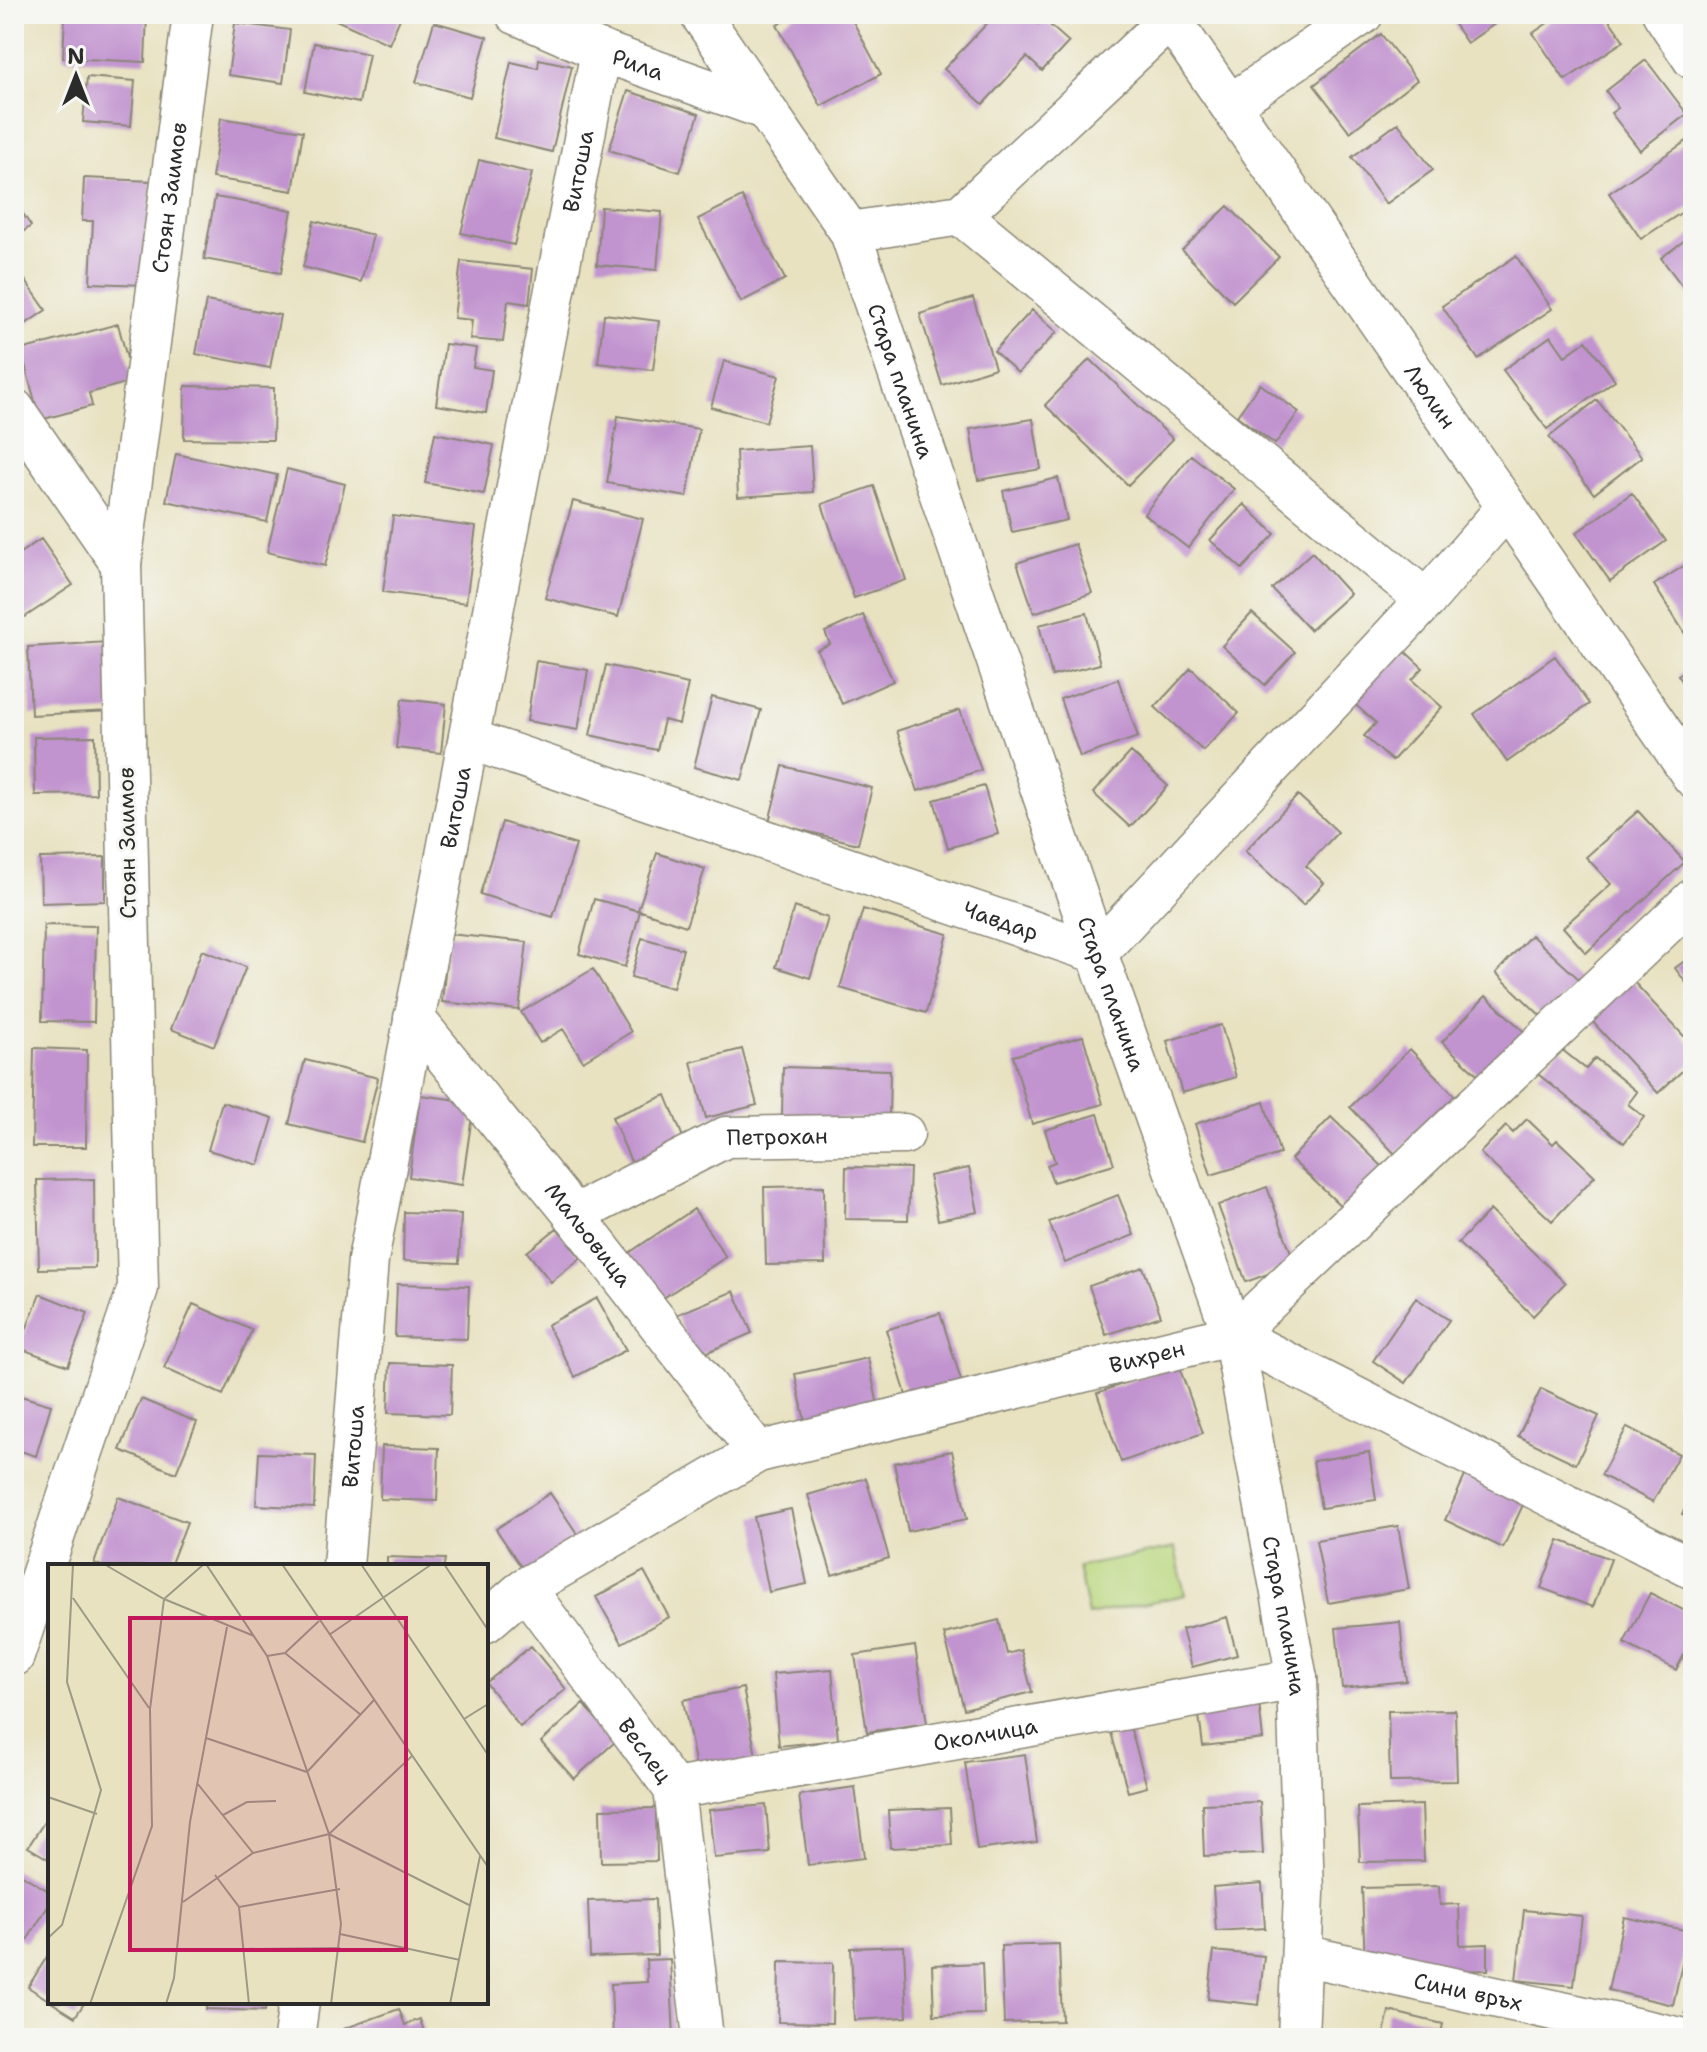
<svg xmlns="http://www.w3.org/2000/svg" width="1707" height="2052" viewBox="0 0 1707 2052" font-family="'Shantell Sans',sans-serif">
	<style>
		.green { fill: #b9d77e; stroke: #728154; stroke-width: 2 }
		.building { fill: #c193cf }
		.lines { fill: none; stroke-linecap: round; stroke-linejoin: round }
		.street-casing { stroke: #8a8676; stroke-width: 43 }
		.street { stroke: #fff; stroke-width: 40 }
		.labels { text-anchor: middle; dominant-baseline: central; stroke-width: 6; stroke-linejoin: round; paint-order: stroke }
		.street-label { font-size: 22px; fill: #2b2b2b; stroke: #f6f6f2 }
		.inset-road { fill: none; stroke: #9c9985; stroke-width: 2 }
		.view { fill: #c2185b; fill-opacity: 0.15; stroke: #c2185b; stroke-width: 4 }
		.inset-edge { fill: none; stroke: #2b2b2b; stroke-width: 4 }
	</style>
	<rect width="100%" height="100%" fill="#f6f6f2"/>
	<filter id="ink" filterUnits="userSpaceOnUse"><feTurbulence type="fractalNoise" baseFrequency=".0125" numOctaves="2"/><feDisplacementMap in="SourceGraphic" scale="16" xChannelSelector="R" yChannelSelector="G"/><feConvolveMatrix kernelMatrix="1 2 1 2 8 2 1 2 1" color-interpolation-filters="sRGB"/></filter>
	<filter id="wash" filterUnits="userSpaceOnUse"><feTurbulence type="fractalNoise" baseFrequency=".006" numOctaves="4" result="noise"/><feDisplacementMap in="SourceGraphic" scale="32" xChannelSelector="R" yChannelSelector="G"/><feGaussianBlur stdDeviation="1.8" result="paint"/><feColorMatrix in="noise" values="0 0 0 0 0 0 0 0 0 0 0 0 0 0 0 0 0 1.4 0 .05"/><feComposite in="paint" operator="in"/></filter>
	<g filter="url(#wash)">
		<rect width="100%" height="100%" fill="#e8e2c1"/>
		<!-- green -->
		<path class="green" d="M1175 1548 1185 1595 1088 1615 1078 1567Z"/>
		<g id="blocks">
			<!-- building -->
			<path class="building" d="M65 14H147L145 62 63 58Z
				M339 14H402L389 44 336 20Z
				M797 14H849L881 74 821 106 777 25Z
				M996 14H1027L1038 24 1043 19 1069 42 1042 71 1027 57 983 104 944 69Z
				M1447 14H1509L1467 43Z
				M1561 14H1605L1624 41 1565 80 1533 33Z
				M434 22 487 37 470 97 416 82Z
				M235 23 290 30 283 83 228 75Z
				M1381 34 1417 80 1350 132 1314 85Z
				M314 43 369 54 359 103 305 92Z
				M539 59 572 66 552 152 494 138 511 62 538 68Z
				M1646 60 1687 114 1640 150 1611 113 1618 108 1606 91Z
				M87 77 135 81 131 126 83 122Z
				M628 91 699 114 680 172 609 150Z
				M221 118 303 131 293 191 212 178Z
				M1398 123 1433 170 1386 204 1352 157Z
				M1691 138 1693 205 1641 239 1609 193Z
				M479 160 532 173 514 245 461 233Z
				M84 178 152 181 147 285 90 283 93 221H82Z
				M215 197 292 210 281 273 204 259Z
				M742 197 785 279 741 302 698 219Z
				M14 200 31 226 14 238Z
				M1228 206 1279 257 1233 302 1182 250Z
				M601 207 662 212 657 270 597 265Z
				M314 221 373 235 361 282 303 267Z
				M1693 234V300L1661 258Z
				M1516 256 1552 309 1478 359 1442 306Z
				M461 261 533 269 529 304 508 301 503 342 470 339 472 320 454 318Z
				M14 264 46 310 14 332Z
				M973 298 995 368 942 385 920 314Z
				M206 301 280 315 270 368 196 354Z
				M1032 310 1057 332 1018 373 994 351Z
				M604 314 659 321 653 370 598 363Z
				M118 324 133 381 89 393 92 406 40 420 21 350Z
				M1551 336 1565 356 1586 341 1615 380 1547 429 1503 370Z
				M445 344 476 348 473 367 492 370 486 413 436 405Z
				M1090 359 1173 439 1128 485 1045 405Z
				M724 361 779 376 766 422 711 407Z
				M1260 384 1299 412 1275 444 1237 416Z
				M185 386 274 388 273 440 184 439Z
				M1597 400 1642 457 1594 494 1549 437Z
				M618 416 699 429 687 497 607 483Z
				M1033 419 1041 469 978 480 970 429Z
				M435 433 494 445 484 494 425 483Z
				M810 446 813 492 738 497 736 451Z
				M176 454 277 475 267 522 166 501Z
				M1191 455 1234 489 1188 548 1144 514Z
				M287 469 345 484 325 566 267 552Z
				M1058 478 1067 520 1012 532 1003 491Z
				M874 486 906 580 854 598 822 504Z
				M1632 493 1666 541 1610 581 1576 533Z
				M573 501 643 519 618 617 545 598Z
				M1244 504 1275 534 1242 569 1210 540Z
				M393 516 476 527 466 603 383 592Z
				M41 539 73 585 22 619 14 608V557Z
				M1075 544 1092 593 1034 613 1017 563Z
				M1312 552 1350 594 1310 630 1272 589Z
				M1693 560V633L1687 637 1654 585Z
				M1087 613 1100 664 1052 676 1039 625Z
				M1252 613 1295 652 1265 685 1222 646Z
				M863 615 893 681 842 704 817 650 830 644 825 632Z
				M108 642 112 711 31 715 28 647Z
				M1397 644 1423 668 1412 680 1442 707 1392 761 1364 736 1376 723 1348 698Z
				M1555 656 1589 704 1507 762 1474 714Z
				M536 661 588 670 578 730 527 721Z
				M606 665 688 684 679 724 664 720 657 750 590 735Z
				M1693 665V697L1678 675Z
				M1191 668 1239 713 1203 751 1155 707Z
				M1118 679 1138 737 1080 757 1060 699Z
				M712 697 761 710 742 780 694 767Z
				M402 699 446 704 441 753 396 748Z
				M960 710 981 770 918 791 897 731Z
				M95 736 96 794 35 795 34 737Z
				M1131 752 1168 786 1130 827 1093 793Z
				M783 766 872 788 858 844 769 822Z
				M984 786 998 834 948 848 934 800Z
				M1298 795 1338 832 1306 866 1324 883 1303 905 1245 851Z
				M1638 811 1685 862 1586 953 1563 927 1611 884 1586 857Z
				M502 822 576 845 553 917 480 894Z
				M657 853 705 869 686 926 638 910Z
				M105 857V901L41 903 40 858Z
				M594 899 640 911 625 967 579 954Z
				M794 907 828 918 810 978 776 967Z
				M863 909 948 934 926 1013 840 988Z
				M44 925 96 926 94 1022 42 1021Z
				M449 934 527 942 519 1010 442 1002Z
				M1531 935 1580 980 1544 1019 1496 973Z
				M642 938 683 949 673 988 631 977Z
				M202 950 246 967 214 1046 171 1029Z
				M1693 955V992L1675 968Z
				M593 969 631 1032 583 1061 563 1029 540 1043 521 1012Z
				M1632 980 1693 1046V1061L1658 1093 1590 1019Z
				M1486 996 1532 1039 1489 1085 1442 1042Z
				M1221 1025 1236 1077 1182 1093 1167 1041Z
				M1083 1036 1103 1104 1032 1124 1013 1056Z
				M34 1048 87 1050 86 1147H32Z
				M1560 1048 1586 1069 1595 1058 1637 1092 1628 1104 1644 1117 1624 1143 1538 1074Z
				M742 1049 757 1105 706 1118 691 1062Z
				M1410 1049 1455 1096 1395 1154 1350 1107Z
				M305 1060 378 1078 362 1142 289 1124Z
				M783 1067 890 1070 889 1120 782 1116Z
				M420 1095 474 1102 462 1185 409 1177Z
				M666 1095 688 1150 635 1171 612 1117Z
				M222 1102 273 1118 259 1165 208 1150Z
				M1264 1102 1280 1154 1211 1175 1195 1124Z
				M1098 1114 1114 1164 1053 1182 1047 1165 1055 1162 1045 1130Z
				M1331 1117 1384 1168 1344 1209 1291 1159Z
				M1527 1119 1553 1144 1557 1140 1595 1176 1552 1221 1480 1153 1506 1126 1513 1133Z
				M846 1167 910 1168 908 1220 845 1219Z
				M969 1168 978 1212 938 1220 929 1176Z
				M94 1179 95 1268 39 1269 37 1180Z
				M824 1186 825 1264 766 1265 764 1187Z
				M1267 1187 1295 1264 1246 1282 1218 1205Z
				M1118 1195 1134 1235 1065 1263 1049 1222Z
				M694 1209 726 1257 657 1302 626 1255Z
				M1490 1210 1565 1283 1533 1316 1458 1243Z
				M404 1212 461 1214 459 1263 403 1261Z
				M557 1228 581 1258 551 1282 527 1252Z
				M1143 1267 1161 1316 1106 1335 1089 1286Z
				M397 1284 469 1286 467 1339 395 1337Z
				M734 1291 752 1333 694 1358 676 1315Z
				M40 1294 88 1313 68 1366 19 1348Z
				M597 1298 626 1350 575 1377 547 1325Z
				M1416 1298 1449 1320 1406 1383 1373 1361Z
				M193 1304 252 1330 223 1395 164 1368Z
				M940 1313 964 1390 910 1407 886 1330Z
				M868 1358 880 1415 807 1431 795 1374Z
				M390 1363 452 1365 450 1415 388 1413Z
				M1178 1364 1203 1433 1121 1462 1097 1393Z
				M1541 1389 1599 1416 1576 1464 1518 1436Z
				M14 1394 51 1405 36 1456 14 1449Z
				M141 1399 197 1422 176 1473 120 1450Z
				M1627 1427 1679 1454 1653 1502 1601 1475Z
				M382 1446 439 1448 437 1501 380 1499Z
				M952 1451 967 1519 908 1531 894 1463Z
				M1369 1452 1376 1500 1321 1508 1313 1461Z
				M259 1453 316 1455 314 1508 256 1505Z
				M1469 1467 1528 1494 1503 1548 1445 1520Z
				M866 1478 889 1558 832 1575 808 1495Z
				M550 1493 580 1538 526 1574 496 1529Z
				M1693 1496V1520L1682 1514Z
				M118 1497 187 1522 170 1566H101L94 1563Z
				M791 1509 807 1584 769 1592 754 1517Z
				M1398 1526 1409 1589 1328 1603 1316 1540Z
				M1559 1540 1611 1559 1593 1607 1541 1588Z
				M387 1557 445 1559 444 1566H387Z
				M644 1571 669 1617 622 1643 596 1597Z
				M1650 1593 1693 1615V1638L1676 1670 1624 1643Z
				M1227 1617 1237 1655 1192 1667 1182 1629Z
				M999 1620 1007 1654 1021 1650 1032 1692 964 1709 944 1634Z
				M1400 1622 1406 1681 1342 1688 1336 1628Z
				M531 1646 566 1689 520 1727 486 1683Z
				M915 1646 927 1723 867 1732 855 1655Z
				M832 1669 838 1740 779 1746 773 1674Z
				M743 1688 757 1761 697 1772 683 1700Z
				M1258 1694 1263 1739 1203 1746 1197 1701Z
				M583 1704 616 1741 574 1779 541 1742Z
				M1455 1710 1457 1781 1390 1782 1388 1711Z
				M1129 1723 1147 1787 1128 1792 1110 1729Z
				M1025 1754 1037 1842 977 1850 965 1762Z
				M855 1787 864 1858 808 1865 799 1795Z
				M1260 1802 1263 1854 1204 1856 1202 1804Z
				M766 1805 770 1853 714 1858 709 1810Z
				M1422 1805 1424 1861 1360 1862 1358 1807Z
				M656 1808 657 1861 601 1862 600 1809Z
				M950 1808 952 1845 890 1848 888 1810Z
				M50 1813V1860L28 1847Z
				M14 1870 50 1892V1903L26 1942 14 1935Z
				M1262 1883 1265 1928 1216 1931 1213 1887Z
				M1439 1886 1440 1905 1459 1904 1460 1945 1488 1944V1970L1429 1972 1365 1965 1362 1888Z
				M655 1899 657 1955 590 1957 588 1901Z
				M1524 1910 1582 1916 1574 1986 1516 1980Z
				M1624 1917 1689 1931 1673 2005 1608 1990Z
				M1059 1944 1062 2021 1004 2023 1001 1946Z
				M904 1946 907 2017 854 2020 851 1948Z
				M1214 1951 1264 1956 1259 2005 1208 1999Z
				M50 1952V2001L28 1987Z
				M670 1959 674 2038H613L611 1984 647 1982 646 1960Z
				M779 1962 833 1963 832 2023 778 2022Z
				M982 1963 984 2014 934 2015 932 1965Z
				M1692 1983H1693V2015L1685 2013Z
				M51 2002H85L75 2017Z
				M207 2002H266L265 2011 206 2009Z
				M399 2009 405 2025 420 2019 426 2038H346L343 2029Z
				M1389 2011 1443 2024 1440 2038H1383Z"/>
		</g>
	</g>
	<g filter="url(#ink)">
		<use href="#blocks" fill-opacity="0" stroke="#8a8676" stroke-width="2"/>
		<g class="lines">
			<!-- street casing -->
			<g class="street-casing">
				<g id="street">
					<path id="s1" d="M516 14 601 51 764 109"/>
					<path id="s2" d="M700 14 850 232 1097 953 1233 1335 1297 1679 1304 1893 1298 2038"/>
					<path id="s3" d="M1167 14 1693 777"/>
					<path d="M1663 14 1693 59"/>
					<path d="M1231 104 1363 14"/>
					<path d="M961 215 1426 600"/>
					<path d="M850 232 961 215 1170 19"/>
					<path d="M14 409 121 564"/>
					<path id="s4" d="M469 739 1097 953 1426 600 1507 507"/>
					<path id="s5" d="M414 1018 574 1215 758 1452"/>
					<path id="s6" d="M574 1215 726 1137 904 1134"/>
					<path d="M1233 1335 1693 1569"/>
					<path id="s7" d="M343 1566 368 1260 601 51"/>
					<path id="s8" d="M525 1588 674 1789 703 2038"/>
					<path id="s9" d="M486 1622 525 1588 758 1452 1233 1335 1693 899"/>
					<path id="s10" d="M14 1656 138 1288 121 564 193 14"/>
					<path id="s11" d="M674 1789 1297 1679"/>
					<path id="s12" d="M1302 1955 1681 2038"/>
					<path d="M294 2038 299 2002"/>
				</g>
			</g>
			<!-- street -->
			<use href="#street" class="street"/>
		</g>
	</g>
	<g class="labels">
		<!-- street labels -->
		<g class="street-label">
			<text stroke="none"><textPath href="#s1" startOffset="132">Рила</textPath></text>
			<text stroke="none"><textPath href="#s7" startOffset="1416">Витоша</textPath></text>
			<text stroke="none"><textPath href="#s10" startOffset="1482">Стоян Заимов</textPath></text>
			<text stroke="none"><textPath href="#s2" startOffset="422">Стара планина</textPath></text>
			<text stroke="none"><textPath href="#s3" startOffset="464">Люлин</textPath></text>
			<text stroke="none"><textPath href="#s7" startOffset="768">Витоша</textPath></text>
			<text transform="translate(127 843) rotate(-91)">Стоян Заимов</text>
			<text stroke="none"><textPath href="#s4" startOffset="562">Чавдар</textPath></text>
			<text stroke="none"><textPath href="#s2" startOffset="1070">Стара планина</textPath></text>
			<text stroke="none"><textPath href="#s6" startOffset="222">Петрохан</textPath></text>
			<text stroke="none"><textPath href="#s5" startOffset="278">Мальовица</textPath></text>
			<text stroke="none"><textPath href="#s9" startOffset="722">Вихрен</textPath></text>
			<text stroke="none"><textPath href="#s7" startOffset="120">Витоша</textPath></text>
			<text stroke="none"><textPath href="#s2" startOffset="1718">Стара планина</textPath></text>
			<text stroke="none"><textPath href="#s11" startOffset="316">Околчица</textPath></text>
			<text stroke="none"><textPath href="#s8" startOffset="202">Веслец</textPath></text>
			<text stroke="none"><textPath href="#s12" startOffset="170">Сини връх</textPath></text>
		</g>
	</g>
	<!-- overview -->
	<g transform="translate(48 1564)">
		<rect width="440" height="440" fill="#e8e2c1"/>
		<path class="inset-road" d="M56 0 116 35 206 72M158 0 219 92 281 270 293 360 283 440M234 0 440 303M313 0 440 191M396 0 440 66M25 34 101 144M281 71 384 0M237 89 313 151M219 92 237 89 271 57M416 155 440 140M158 174 259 208 326 136M149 219 205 289M0 233 49 250M175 251 199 238 228 237M281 270 423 342M167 311 191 343 201 440M135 338 205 289 281 270 364 192M191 343 292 325M292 370 412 396M0 374 14 361 53 226 19 118 25 0M196 385 292 384M42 440 104 262 102 145 116 35 156 0M118 440 126 414 142 258 179 63M402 440 432 292"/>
		<path class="view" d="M82 54H358V386H82Z"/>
		<rect width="440" height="440" class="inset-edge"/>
	</g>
	<!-- margin -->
	<rect width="1707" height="2052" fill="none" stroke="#f6f6f2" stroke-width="48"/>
	<!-- north arrow -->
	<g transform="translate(76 76)" stroke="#f6f6f2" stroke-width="6" paint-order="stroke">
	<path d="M0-6L14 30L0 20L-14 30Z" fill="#2b2b2b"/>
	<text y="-12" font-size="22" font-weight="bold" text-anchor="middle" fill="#2b2b2b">N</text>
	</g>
</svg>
